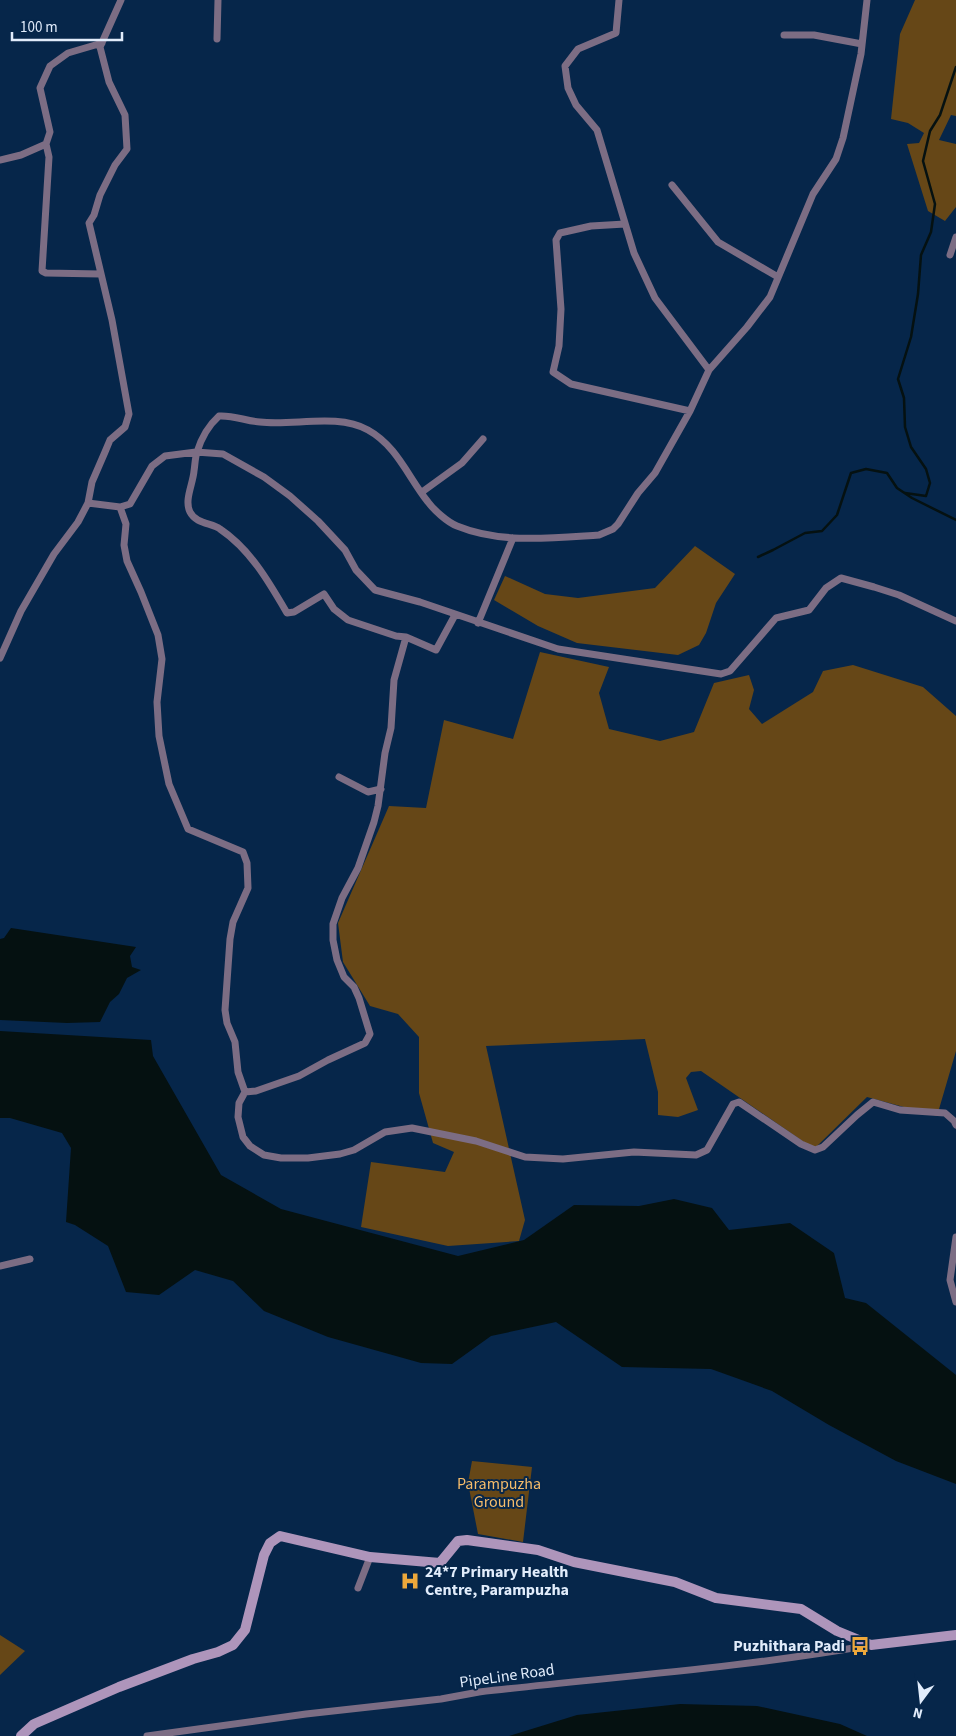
<svg xmlns="http://www.w3.org/2000/svg" width="956" height="1736" viewBox="0 0 956 1736" font-family="'Source Sans 3',sans-serif">
	<style>
		.green { fill: #664717 }
		.water { fill: #051111 }
		.lines { fill: none; stroke-linecap: round; stroke-linejoin: round }
		.stream { stroke: #051111; stroke-width: 2.5 }
		.minor { stroke: #7c6d84; stroke-width: 7 }
		.secondary { stroke: #ae95bb; stroke-width: 10 }
		.labels { text-anchor: middle; dominant-baseline: central; stroke-width: 4; stroke-linejoin: round; paint-order: stroke }
		.park-label { font-size: 16px; fill: #f6bc6a; stroke: #06264a }
		.poi-label { font-size: 16px; font-weight: bold; fill: #e1ecfb; stroke: #06264a; text-anchor: start }
		.street-label { font-size: 16px; fill: #e1ecfb; stroke: #06264a }
	</style>
	<rect width="100%" height="100%" fill="#06264a"/>
	<!-- green -->
	<path class="green" d="M915 0H956V116L951 115 939 140 956 144V207L945 221 928 211 907 144 919 143 924 133 908 123 891 119 900 34Z
		M695 546 735 574 716 603 706 633 699 645 678 655 577 643 538 626 494 600 505 576 545 594 578 598 655 588Z
		M540 652 609 667 599 693 609 729 660 741 694 732 714 683 749 675 754 690 749 709 762 724 813 692 823 671 853 665 923 687 956 716V1051L937 1116 867 1097 814 1149 701 1071 691 1072 686 1078 698 1110 678 1117 658 1115V1092L645 1039 486 1046 525 1220 519 1241 448 1246 361 1227 371 1162 445 1172 454 1152 433 1143 419 1093V1037L398 1014 370 1006 343 962 338 923 389 806 426 808 444 720 513 739Z
		M472 1461 532 1467 523 1542 478 1534 468 1483Z
		M0 1635 25 1651 0 1675Z"/>
	<!-- water -->
	<path class="water" d="M11 928 136 947 130 956 132 967 141 970 127 978 119 994 110 1002 100 1022 67 1023 0 1020V939L4 938Z
		M0 1031 151 1040 153 1056 221 1175 281 1209 458 1256 524 1240 574 1205 639 1206 674 1199 712 1208 729 1230 790 1223 834 1253 845 1298 866 1303 956 1375V1484L896 1461 829 1425 772 1391 711 1369 622 1367 556 1322 491 1336 452 1364 421 1363 328 1337 264 1311 233 1281 195 1270 159 1295 126 1292 108 1246 75 1225 66 1222 71 1148 62 1133 10 1118H0Z
		M680 1704 757 1706 840 1724 867 1736H509L577 1715Z"/>
	<g class="lines">
		<!-- stream -->
		<path class="stream" d="M905 493 926 496 930 483 926 469 911 447 905 427 904 398 898 379 911 337 918 294 921 255 931 232 935 204 923 161 930 131 940 115 956 67
			M758 557 773 550 805 533 822 531 837 515 851 473 866 469 887 473 897 488 912 498 956 520"/>
		<!-- minor -->
		<path class="minor" d="M619 0 616 33 578 49 565 66 568 88 576 105 597 130 634 253 655 298 709 370
			M784 35H814L862 44
			M217 39 218 0
			M46 144 49 157 42 271 46 273 100 274
			M0 160 21 155 46 144 50 132 40 88 50 66 68 53 102 43
			M672 185 718 242 778 277
			M625 224 591 226 560 233 556 240 561 309 559 346 553 372 571 384 690 411
			M950 255 956 237
			M422 492 462 463 483 439
			M88 503 120 507 130 504 152 466 165 456 196 452 223 454 264 477 290 496 318 521 345 550 356 570 375 590 420 602 558 649 721 674 730 671 776 618 809 610 826 588 841 578 874 587 899 595 956 621
			M120 507 126 524 124 545 127 561 141 592 158 635 162 659 157 702 159 736 169 784 188 829 243 852 247 863 248 888 233 922 230 939 225 1010 227 1023 235 1042 238 1072 245 1092
			M455 615 436 650 406 637 396 636 348 620 334 609 324 594 294 612 287 613C269 582 250 549 220 529 212 523 196 524 190 512 184 500 193 484 194 471 195 465 195 458 197 452 201 439 209 425 219 416 233 415 246 421 260 422 294 426 337 413 368 430 397 446 408 477 428 502 434 510 447 522 457 526 501 544 552 538 599 535L613 529 618 524 638 493 655 473 690 411 709 370 747 327 770 297 813 194 836 159 843 138 861 54 867 0
			M478 623 513 538
			M406 637 394 680 391 728 385 753 378 806 374 822 358 868 342 898 333 924V940L337 960 344 977 354 987 359 998 370 1034 365 1043 328 1060 299 1076 256 1091 245 1092 239 1103 238 1117 243 1137 250 1146 264 1155 281 1158H308L340 1154 354 1150 385 1132 412 1128 476 1141 525 1157 563 1159 634 1152 696 1155 707 1150 733 1104 739 1102 801 1144 815 1150 823 1147 857 1115 873 1102 900 1110 945 1113 954 1121 956 1125
			M0 658 21 611 54 554 78 522 88 503 92 482 105 452 110 440 125 427 129 414 112 320 89 223 94 215 100 195 115 165 127 149 125 115 109 82 100 47 121 0
			M339 777 368 792 381 789
			M956 1237 950 1280 956 1302
			M0 1266 30 1259
			M358 1588 370 1557
			M147 1736 306 1714 441 1699 479 1692C610 1677 741 1668 871 1645"/>
		<!-- secondary -->
		<path class="secondary" d="M21 1736 34 1724 119 1687 193 1659 218 1652 233 1645 245 1630 264 1555 270 1543 280 1536 370 1557 440 1563 458 1541 467 1540 538 1550 574 1562 675 1582 716 1598 801 1609 837 1631 871 1645 956 1635"/>
	</g>
	<!-- icons -->
	<defs>
		<g id="hospital-bare" transform="scale(1.5)"><path d="M-5-5h3v3.5h4V-5h3V5h-3V1.5h-4V5h-3Z" fill="#eda83b" stroke="#06264a" stroke-width="2.5" paint-order="stroke"/></g>
		<g id="bus-bare" transform="scale(1.5)"><path d="M-5-6H5V4H4V6H2V4H-2V6H-4V4H-5ZM-3.5-4V0h7V-4ZM-3.5 1.2v1.5H-2V1.2ZM2 1.2v1.5H3.5V1.2Z" fill="#eda83b" stroke="#06264a" stroke-width="2.5" paint-order="stroke"/></g>
	</defs>
	<g fill-rule="evenodd">
		<use href="#hospital-bare" x="410" y="1581"/>
		<use href="#bus-bare" x="860" y="1646"/>
	</g>
	<g class="labels">
		<!-- park labels -->
		<g class="park-label">
			<text x="499" y="1484">Parampuzha<tspan x="499" dy="18">Ground</tspan></text>
		</g>
		<!-- poi labels -->
		<g class="poi-label">
			<text x="425" y="1572">24*7 Primary Health<tspan x="425" dy="18">Centre, Parampuzha</tspan></text>
			<text x="845" y="1646" text-anchor="end">Puzhithara Padi</text>
		</g>
		<!-- street labels -->
		<g class="street-label">
			<text transform="translate(507 1676) rotate(-8)">PipeLine Road</text>
		</g>
	</g>
	<!-- north arrow -->
	<g transform="translate(921 1701) rotate(195)" stroke="#06264a" stroke-width="4" paint-order="stroke">
	<path d="M0-4L9 19L0 12L-9 19Z" fill="#e1ecfb"/>
	<text y="-8" font-size="14" font-weight="bold" text-anchor="middle" fill="#e1ecfb">N</text>
	</g>
	<!-- scale -->
	<path d="M12 32v8h110v-8" fill="none" stroke="#e1ecfb" stroke-width="2.5"/>
	<text x="20" y="32" font-size="15" fill="#e1ecfb" stroke="#06264a" stroke-width="4" paint-order="stroke">100 m</text>
</svg>
